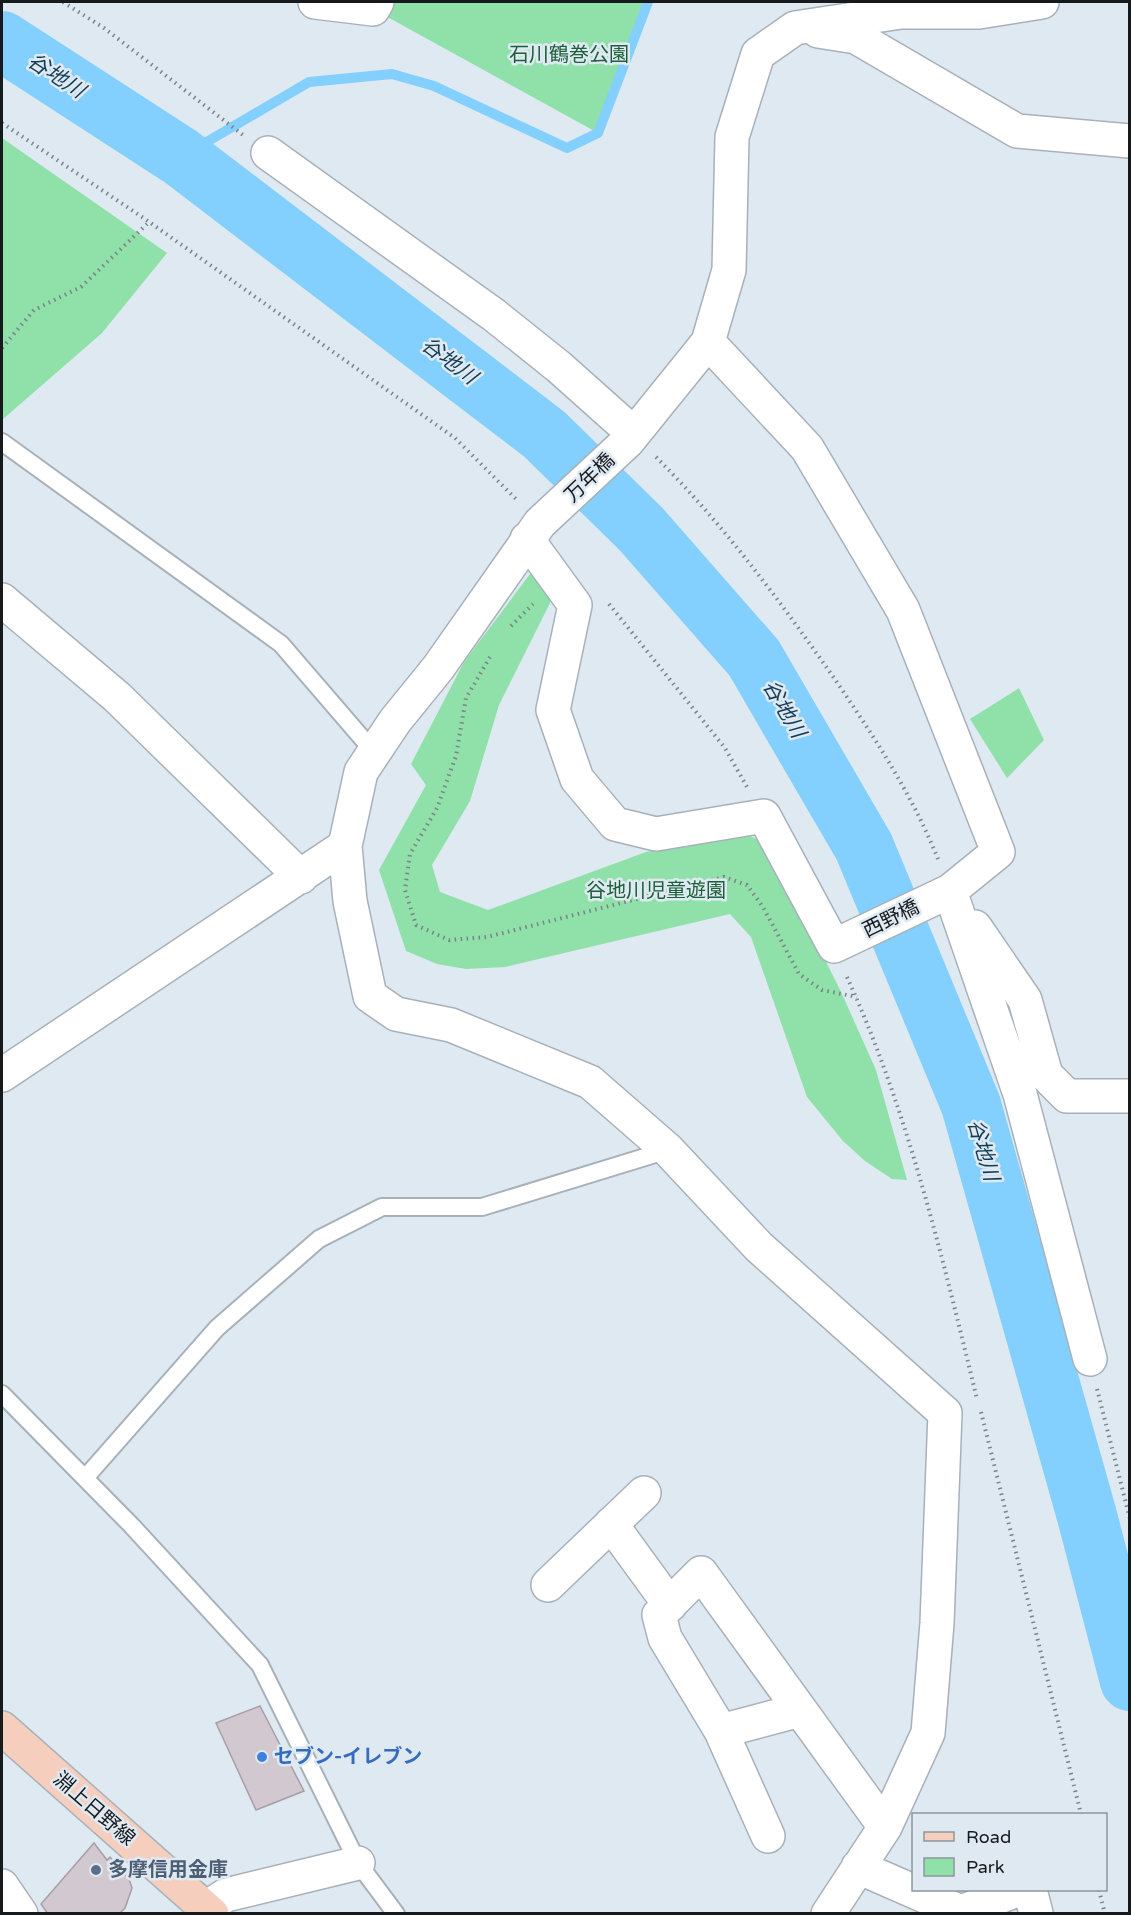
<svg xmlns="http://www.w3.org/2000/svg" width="1131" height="1915" viewBox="0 0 1131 1915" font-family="'Varela Round','Noto Sans JP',sans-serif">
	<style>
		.park { fill: #90e0aa }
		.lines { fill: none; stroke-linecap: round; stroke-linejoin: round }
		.stream { stroke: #83cffd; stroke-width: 10 }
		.river { stroke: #83cffd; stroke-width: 60 }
		.building { fill: #d2c8d0; stroke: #a79ea6; stroke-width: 1.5 }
		.lane-casing { stroke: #a8b1b9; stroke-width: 20 }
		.street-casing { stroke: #a8b1b9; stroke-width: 36 }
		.secondary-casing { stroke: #a8b1b9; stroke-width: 36 }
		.path { stroke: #7c8288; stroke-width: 4; stroke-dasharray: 1.5 4.5; stroke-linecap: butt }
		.lane { stroke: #fff; stroke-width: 16 }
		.street { stroke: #fff; stroke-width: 33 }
		.secondary { stroke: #f5cebe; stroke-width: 33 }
		.shop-dot { fill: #3f7fe0; stroke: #dfe9f2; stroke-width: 2 }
		.service-dot { fill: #5c6f8a; stroke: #dfe9f2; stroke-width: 2 }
		.labels { text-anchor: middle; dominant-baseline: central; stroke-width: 5; stroke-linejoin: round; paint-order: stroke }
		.park-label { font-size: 20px; fill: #1d6039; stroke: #dfe9f2 }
		.street-label { font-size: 20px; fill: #171a1d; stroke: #dfe9f2 }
		.shop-label { font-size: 20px; font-weight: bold; fill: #366cbe; stroke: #dfe9f2; text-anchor: start }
		.service-label { font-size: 20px; font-weight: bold; fill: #4e5e75; stroke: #dfe9f2; text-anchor: start }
		.water-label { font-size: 21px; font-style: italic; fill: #133d55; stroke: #dfe9f2 }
	</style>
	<rect width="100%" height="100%" fill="#dfe9f2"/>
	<!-- park -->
	<path class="park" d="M377 2H648L598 133 373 9Z
		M2 138 167 253 102 333 2 420Z
		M533 570 553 597 499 705 470 801 432 865 440 892 488 910 646 852 743 833 768 844 842 994 876 1070 907 1180 892 1179 865 1161 843 1141 807 1097 751 937 730 914 505 967 466 969 437 964 406 951 379 870 426 785 411 764 464 662Z
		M1019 688 1044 740 1007 778 970 719Z"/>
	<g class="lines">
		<!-- stream -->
		<path class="stream" d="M181 157 309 82 392 74 434 86 567 148 598 133 648 2"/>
		<!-- river -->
		<path class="river" d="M2 41 181 157 544 434 641 529 754 658 864 847 971 1105 1087 1516 1130 1681"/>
	</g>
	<!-- building -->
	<path class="building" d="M260 1706 304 1791 256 1810 216 1723Z
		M94 1843 107 1860 110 1857 129 1879 132 1888 125 1908 119 1914H48L41 1904Z"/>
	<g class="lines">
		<!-- lane casing -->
		<g class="lane-casing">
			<path id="lane" d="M2 442 281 644 374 752
				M2 1394 132 1526 260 1665 358 1863 396 1914
				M85 1478 217 1328 319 1239 382 1207H482L668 1150"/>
		</g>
		<!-- street casing -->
		<g class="street-casing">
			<path id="street" d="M315 2 373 9 377 2
				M818 31 856 37 1017 131 1130 141
				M268 153 494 315 559 367 633 433
				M527 539 575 605 553 710 577 779 615 824 656 834 764 816 834 946 950 891 998 852 903 610 807 448 708 342
				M2 600 117 697 301 877
				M345 846 350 901 370 996 396 1014 451 1025 590 1082 668 1150 759 1247 945 1413 937 1623 928 1733 885 1827 828 1914
				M950 891 1020 1094 1090 1359
				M975 927 1025 1000 1046 1075 1067 1096H1130
				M2 1075 345 846 361 772 395 721 438 668 540 523 628 441 708 342 729 270 732 137 758 54 795 28 901 12H979L1042 2
				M611 1524 670 1605
				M548 1585 644 1493
				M721 1731 800 1710
				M768 1836 721 1731 665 1638 659 1615 701 1573 885 1827
				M858 1867 961 1912 1017 1890
				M2 1886 21 1914
				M1030 1890 1036 1913
				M206 1908 226 1895 358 1863"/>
		</g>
		<!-- secondary casing -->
		<g class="secondary-casing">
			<path id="secondary" d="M2 1728 212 1914"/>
		</g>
		<!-- path -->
		<path class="path" d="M63 2 104 28 243 135
			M2 123 145 219 455 438 517 500
			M2 348 34 310 81 287 147 224
			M656 457C723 524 780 601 834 678 873 735 912 794 938 859
			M609 604 725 748 747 787
			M511 626 533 604
			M490 657 466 698 456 756 437 808 410 854 405 890 416 925 449 940 487 937 724 877 747 885 763 907 799 974 822 990 857 997
			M847 977C908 1111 942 1256 977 1399
			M1097 1389 1130 1519
			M981 1412 1081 1814
			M1099 1890 1105 1914"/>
		<!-- lane -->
		<use href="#lane" class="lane"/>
		<!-- street -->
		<use href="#street" class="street"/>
		<!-- secondary -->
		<use href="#secondary" class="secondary"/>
	</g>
	<!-- markers -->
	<circle class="shop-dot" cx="262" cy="1757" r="6"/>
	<circle class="service-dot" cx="96" cy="1870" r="6"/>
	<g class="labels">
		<!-- park labels -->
		<g class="park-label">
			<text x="569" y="55">石川鶴巻公園</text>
			<text x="656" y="891">谷地川児童遊園</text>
		</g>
		<!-- street labels -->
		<g class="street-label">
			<text transform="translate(590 478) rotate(-44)">万年橋</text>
			<text transform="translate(891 919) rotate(-26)">西野橋</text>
			<text transform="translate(94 1809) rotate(41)">淵上日野線</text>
		</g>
		<!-- shop labels -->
		<g class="shop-label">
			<text x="274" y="1757">セブン-イレブン</text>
		</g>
		<!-- service labels -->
		<g class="service-label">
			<text x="108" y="1870">多摩信用金庫</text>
		</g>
		<!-- water labels -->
		<g class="water-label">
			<text transform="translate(56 76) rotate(33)">谷地川</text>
			<text transform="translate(449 361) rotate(37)">谷地川</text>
			<text transform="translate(784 709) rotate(60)">谷地川</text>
			<text transform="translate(983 1150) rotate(74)">谷地川</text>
		</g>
	</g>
	<!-- border -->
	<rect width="1131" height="1915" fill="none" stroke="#171a1d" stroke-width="6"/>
	<!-- legend -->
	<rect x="912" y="1813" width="195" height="78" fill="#dfe9f2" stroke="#8f969d" stroke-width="1.5"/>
	<rect x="924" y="1832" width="30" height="9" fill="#f5cebe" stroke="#8f969d" stroke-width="1.5"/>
	<text x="966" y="1843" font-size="18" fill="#171a1d">Road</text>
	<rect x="924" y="1858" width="30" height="18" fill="#90e0aa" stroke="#8f969d" stroke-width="1.5"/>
	<text x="966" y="1873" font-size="18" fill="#171a1d">Park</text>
</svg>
